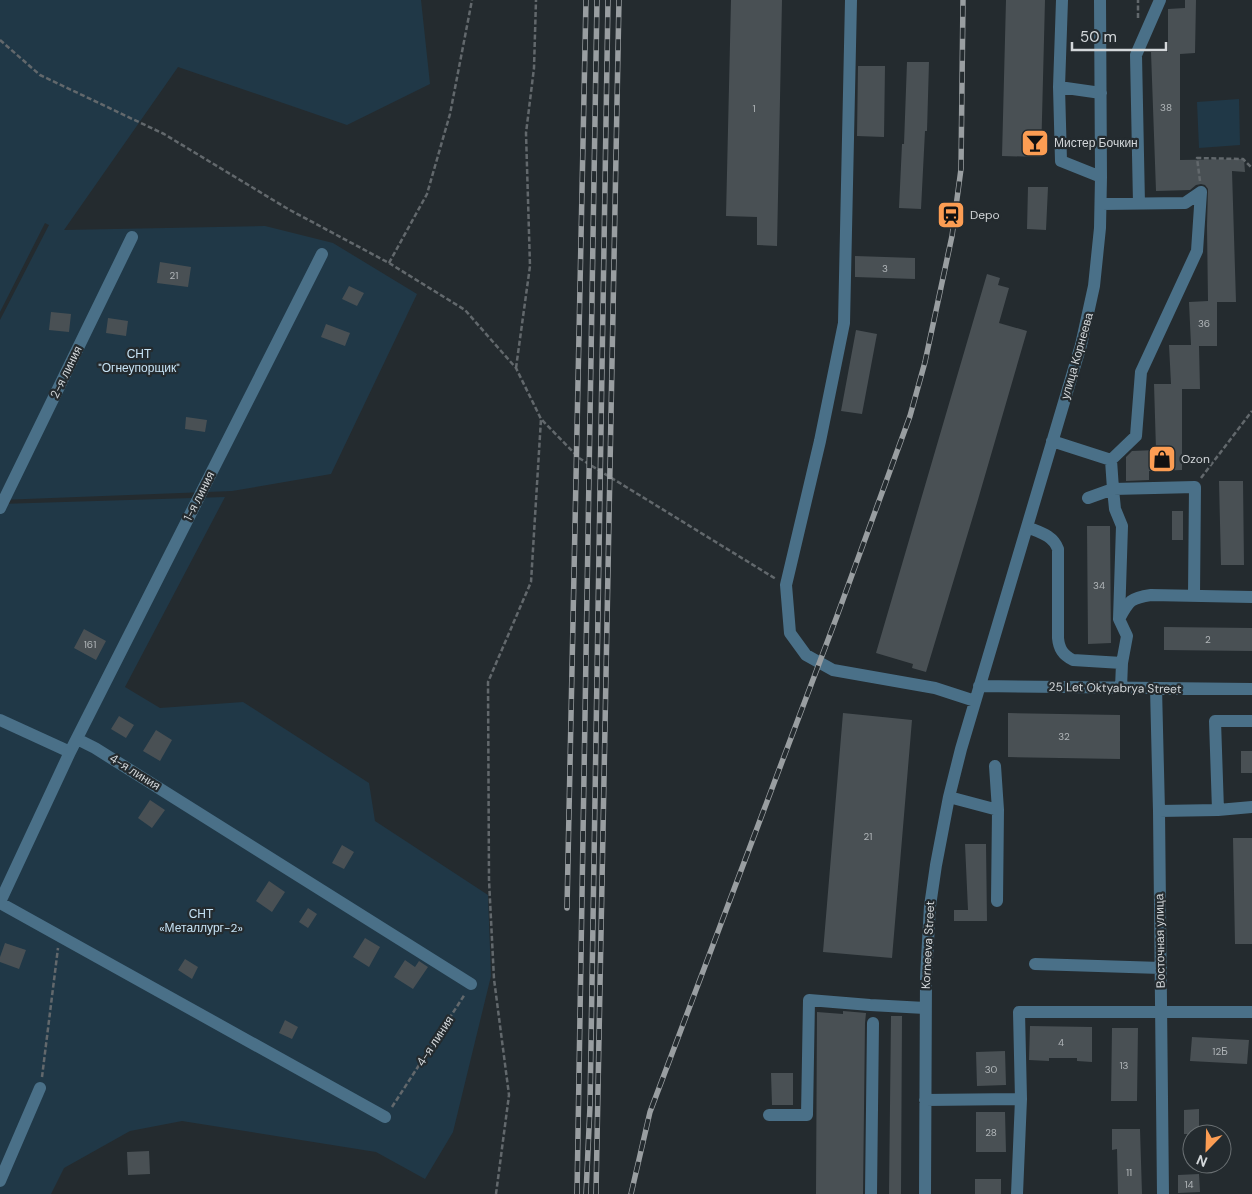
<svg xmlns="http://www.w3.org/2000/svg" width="1252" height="1194" viewBox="0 0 1252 1194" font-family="'DM Sans',sans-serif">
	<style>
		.green { fill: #203847 }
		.building { fill: #495054 }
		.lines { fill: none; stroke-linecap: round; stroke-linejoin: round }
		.path { stroke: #62686c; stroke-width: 2.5; stroke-dasharray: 5 2.5; stroke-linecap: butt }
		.minor { stroke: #4a7088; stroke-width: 12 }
		.rail-casing { stroke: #999ea1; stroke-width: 5.5 }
		.rail { stroke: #242b2f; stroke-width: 4; stroke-dasharray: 11; stroke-linecap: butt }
		.labels { text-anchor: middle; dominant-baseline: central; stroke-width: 4.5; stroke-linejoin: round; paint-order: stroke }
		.number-label { font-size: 10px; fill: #b0b5b8 }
		.poi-label { font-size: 12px; fill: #d3d7da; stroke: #242b2f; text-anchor: start }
		.park-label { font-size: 12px; fill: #c6e2f4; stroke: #242b2f }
		.street-label { font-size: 12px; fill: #d3d7da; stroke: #242b2f }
	</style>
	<rect width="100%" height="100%" fill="#242b2f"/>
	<!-- green -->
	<path class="green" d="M0 0H421L430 84 347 125 178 67 64 230 265 226 333 243 417 294 331 474 232 491 0 500V320L49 225 45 223 0 312Z
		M1239 99 1240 145 1199 148 1197 102Z
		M225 497 125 687 160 708 243 702 369 783 375 821 488 895 491 976 453 1132 425 1179 376 1152 182 1121 130 1131 64 1168 51 1194H0V504Z"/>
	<!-- building -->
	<path class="building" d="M731 0H782L777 246 757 245V217L726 216Z
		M1006 0H1045L1041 157 1002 156Z
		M1185 0H1196L1195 53 1180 54V160L1244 159 1245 172 1232 171 1236 302H1217V346H1199L1200 389H1182V470L1149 471V480L1126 481V457L1132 451 1156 450 1154 384H1171L1169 345H1191L1189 302 1208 301 1207 226 1208 189 1205 185 1201 184 1196 185 1190 190 1156 191 1151 52H1168V9L1185 8Z
		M907 62H929L927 131H925L921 209 899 208 902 144H904Z
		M858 66H885L884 137 857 136Z
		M1028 187H1048L1046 230 1027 229Z
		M855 256 915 258V279L855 277Z
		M160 262 191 267 188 287 157 283Z
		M987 274 1000 278 998 285 1009 288 999 323 1027 331 977 503 926 672 912 668 913 664 876 653Z
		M349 286 364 293 357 306 342 299Z
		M51 312 71 314 69 332 49 330Z
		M108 318 128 321 126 336 106 333Z
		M326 324 350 333 345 346 321 337Z
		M856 330 877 334 862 414 841 411Z
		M186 417 207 420 205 432 185 429Z
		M1219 481H1243L1244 565H1221Z
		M1172 511H1183V540H1172Z
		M1087 526H1110L1111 643 1088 644Z
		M1164 627 1252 628V651L1164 650Z
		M84 629 106 641 96 660 74 648Z
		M843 713 912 720 892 958 823 952Z
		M1008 713 1120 715V759L1008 757Z
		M119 716 134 725 126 738 111 729Z
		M156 730 172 740 160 761 143 751Z
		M1241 751H1252V773H1241Z
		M150 800 165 810 152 828 138 818Z
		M1233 838H1252V944H1235Z
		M965 844H986L987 921H954V910H968Z
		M342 845 354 852 344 869 332 863Z
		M269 881 285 892 272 912 256 901Z
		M308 908 317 914 308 928 299 922Z
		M365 938 380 947 369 967 353 957Z
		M5 943 26 950 19 969 0 962V957Z
		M185 959 198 967 192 979 178 970Z
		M405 960 415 967 419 961 428 967 413 989 394 977Z
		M843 1011 866 1013 865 1023 863 1194H816L817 1012 843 1014Z
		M891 1016H902L901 1194H889Z
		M285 1020 298 1027 292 1039 279 1033Z
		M1030 1026 1092 1027V1062L1077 1061V1058H1049V1061L1029 1060Z
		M1112 1028H1138L1137 1101H1111Z
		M1192 1037 1249 1040 1247 1064 1190 1061Z
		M1005 1051 1006 1085 977 1086 976 1052Z
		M771 1073H793V1105H772Z
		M1199 1109V1134H1184V1110Z
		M976 1112H1005L1006 1152H976Z
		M1112 1129H1140L1142 1194H1118L1117 1149 1112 1150Z
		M149 1151 150 1174 128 1175 127 1152Z
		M1199 1174 1200 1192 1178 1193V1175Z
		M975 1179H1001V1194H975Z"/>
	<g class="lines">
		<!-- path -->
		<path class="path" d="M1138 18V0
			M0 40 40 75 164 134 288 209 389 263 465 310 516 368 541 419 579 458 776 579
			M1200 181 1197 158 1243 159 1252 168
			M389 263 427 194 450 114 472 0
			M516 368 530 266 526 133 534 68 536 0
			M1201 478 1252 411
			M42 1077 58 948
			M392 1107 465 994
			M496 1194 509 1095 494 979 489 880 488 682 531 582 541 419"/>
		<!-- minor -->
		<path class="minor" d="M851 0 844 323 820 441 786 585 790 633 806 655 833 670 935 688 975 701
			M1059 87 1062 0
			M1101 93 1059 87 1061 161 1101 177
			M1101 204 1185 203 1201 192
			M1139 204 1136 55 1160 0
			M1052 441 1111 460 1136 436 1141 372 1197 251 1201 192
			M1088 498 1113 489 1111 460
			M0 508 132 237
			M1027 527C1039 532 1053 535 1058 549V638C1059 649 1063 655 1073 660L1122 663 1121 688
			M1119 619 1122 526 1115 509 1113 489 1195 487 1194 595
			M1122 663 1127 636 1119 619C1129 601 1130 598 1151 595L1252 597
			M979 686 1252 689
			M1156 688 1159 811 1163 1194
			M0 720 70 752
			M77 739 95 748 471 984
			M995 766 998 810
			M949 797 998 810 997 901
			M1218 810 1215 721H1252
			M1159 811 1218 810 1252 807
			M0 902 70 752 322 254
			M0 903 385 1117
			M1035 964 1161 968
			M925 1100 1021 1099
			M769 1115H807L809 1000 870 1005 925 1008
			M0 1181 40 1088
			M871 1194 873 1023
			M925 1194 926 977 930 906 936 865 949 797 961 749 1081 345 1094 286 1100 228 1101 177 1100 0
			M1017 1194 1021 1099 1019 1012H1252"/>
		<!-- rail casing -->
		<g class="rail-casing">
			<path id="rail" d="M567 908 586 0
				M577 1194 597 0
				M586 1194 590 1106 608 0
				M596 1194 619 0
				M631 1194 650 1112 837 616 910 416 925 362 952 236 961 169 963 0"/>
		</g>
		<!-- rail -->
		<use href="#rail" class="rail"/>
	</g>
	<!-- icons -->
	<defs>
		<g id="bar-square" transform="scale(1.4375)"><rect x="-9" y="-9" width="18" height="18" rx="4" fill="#fc9d53" stroke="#242b2f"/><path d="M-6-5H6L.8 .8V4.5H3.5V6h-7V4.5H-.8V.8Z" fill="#111"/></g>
		<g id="station-square" transform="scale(1.4375)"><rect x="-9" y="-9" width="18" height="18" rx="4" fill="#fc9d53" stroke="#242b2f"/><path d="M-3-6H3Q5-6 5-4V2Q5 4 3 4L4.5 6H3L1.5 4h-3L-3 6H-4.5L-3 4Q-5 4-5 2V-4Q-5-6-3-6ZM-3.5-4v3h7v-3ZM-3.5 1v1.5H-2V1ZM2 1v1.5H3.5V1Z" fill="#111"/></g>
		<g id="shop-square" transform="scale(1.4375)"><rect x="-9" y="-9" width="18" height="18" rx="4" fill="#fc9d53" stroke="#242b2f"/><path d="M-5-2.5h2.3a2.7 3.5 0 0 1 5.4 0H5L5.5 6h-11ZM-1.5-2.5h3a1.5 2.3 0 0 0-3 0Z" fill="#111"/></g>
	</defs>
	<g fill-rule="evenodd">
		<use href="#bar-square" x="1035" y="143"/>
		<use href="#station-square" x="951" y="215"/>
		<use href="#shop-square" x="1162" y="459"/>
	</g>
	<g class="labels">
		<!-- number labels -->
		<g class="number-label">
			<text x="1166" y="107">38</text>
			<text x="754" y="108">1</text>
			<text x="885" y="268">3</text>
			<text x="174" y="275">21</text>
			<text x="1204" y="323">36</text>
			<text x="1099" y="585">34</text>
			<text x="1208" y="639">2</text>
			<text x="90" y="644">161</text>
			<text x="1064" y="736">32</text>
			<text x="868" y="836">21</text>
			<text x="1061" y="1042">4</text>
			<text x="1220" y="1051">12Б</text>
			<text x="1124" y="1065">13</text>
			<text x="991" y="1069">30</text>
			<text x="991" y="1132">28</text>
			<text x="1129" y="1172">11</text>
			<text x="1189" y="1184">14</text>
		</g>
		<!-- poi labels -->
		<g class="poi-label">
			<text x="1054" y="143">Мистер Бочкин</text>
			<text x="970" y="215">Depo</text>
			<text x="1181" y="459">Ozon</text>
		</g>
		<!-- park labels -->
		<g class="park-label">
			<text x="139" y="354">СНТ<tspan x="139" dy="14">"Огнеупорщик"</tspan></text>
			<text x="201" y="914">СНТ<tspan x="201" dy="14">«Металлург-2»</tspan></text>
		</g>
		<!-- street labels -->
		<g class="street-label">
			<text transform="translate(1077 356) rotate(-74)">улица Корнеева</text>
			<text transform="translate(66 372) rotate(-64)">2-я линия</text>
			<text transform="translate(199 496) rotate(-63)">1-я линия</text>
			<text transform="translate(1115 688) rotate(1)">25 Let Oktyabrya Street</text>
			<text transform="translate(135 772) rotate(32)">4-я линия</text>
			<text transform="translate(1160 941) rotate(-91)">Восточная улица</text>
			<text transform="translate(928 945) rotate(-87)">Korneeva Street</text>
			<text transform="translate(435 1041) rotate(-57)">4-я линия</text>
		</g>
	</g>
	<!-- north arrow -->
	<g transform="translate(1207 1149) rotate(203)"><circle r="24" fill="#242b2f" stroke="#6a7073"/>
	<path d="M0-4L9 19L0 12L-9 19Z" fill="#fc9d53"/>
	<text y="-8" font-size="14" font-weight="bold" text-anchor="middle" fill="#d3d7da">N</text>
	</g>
	<!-- scale -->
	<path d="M1072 42v8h94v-8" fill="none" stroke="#d3d7da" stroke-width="2.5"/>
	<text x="1080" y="42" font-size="15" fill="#d3d7da" stroke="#242b2f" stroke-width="4" paint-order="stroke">50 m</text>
</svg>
